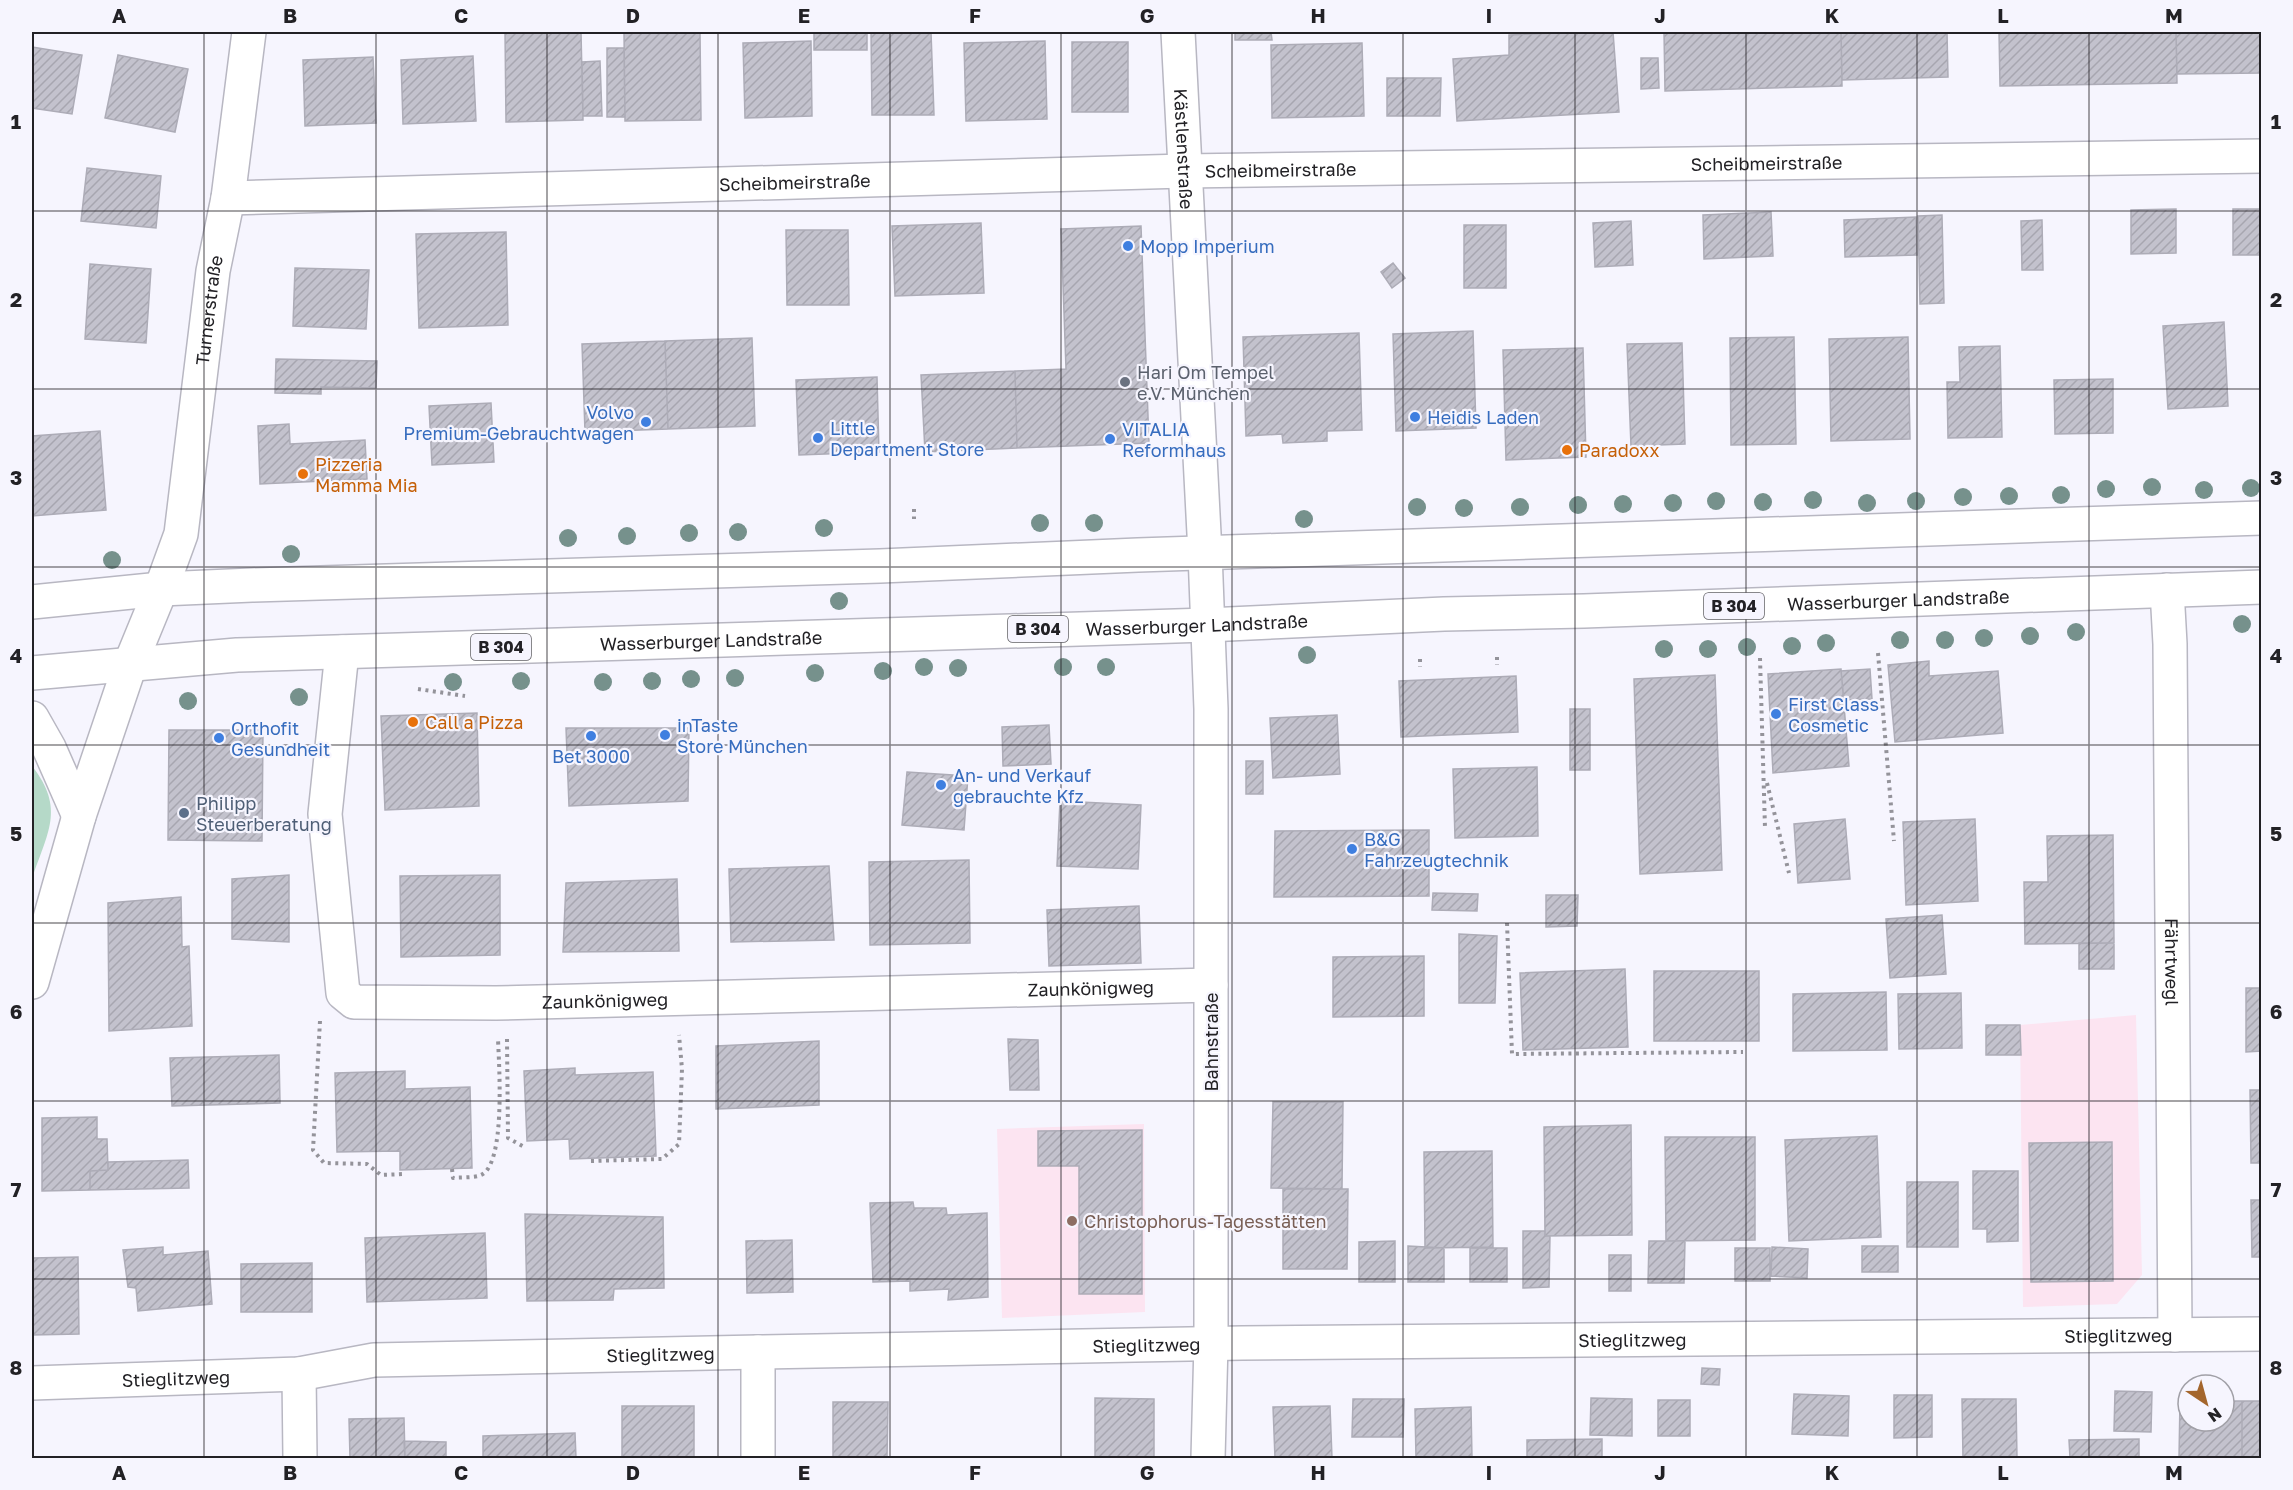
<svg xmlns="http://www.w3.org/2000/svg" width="2293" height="1490" viewBox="0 0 2293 1490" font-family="'Golos Text',sans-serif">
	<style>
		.education { fill: #fce4f1 }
		.garden { fill: #b5d9c8 }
		.building { fill: url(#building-hatch); stroke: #adacb7; stroke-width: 1.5 }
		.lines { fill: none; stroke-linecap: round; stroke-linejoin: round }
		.street-casing { stroke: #b8b7c2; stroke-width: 36 }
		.secondary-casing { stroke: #b8b7c2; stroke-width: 36 }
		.primary-casing { stroke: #b8b7c2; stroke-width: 36 }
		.path { stroke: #94939a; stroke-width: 4; stroke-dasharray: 3 4.5; stroke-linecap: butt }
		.street { stroke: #fff; stroke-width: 33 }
		.secondary { stroke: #fff; stroke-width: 33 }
		.primary { stroke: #fff; stroke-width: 33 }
		.tree { fill: #76918c }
		.grid { fill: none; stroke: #222125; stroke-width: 1.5; stroke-opacity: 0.55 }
		.shop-dot { fill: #3f7fe0; stroke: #f6f5fe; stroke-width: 2 }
		.worship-dot { fill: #6b7280; stroke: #f6f5fe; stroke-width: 2 }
		.food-dot { fill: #e8710a; stroke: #f6f5fe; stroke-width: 2 }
		.service-dot { fill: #5c6f8a; stroke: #f6f5fe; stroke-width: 2 }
		.education-dot { fill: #8d6e63; stroke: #f6f5fe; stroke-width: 2 }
		.labels { text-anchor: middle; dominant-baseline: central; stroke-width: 4.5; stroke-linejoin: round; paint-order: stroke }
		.shield { fill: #f6f5fe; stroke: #626166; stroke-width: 1.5 }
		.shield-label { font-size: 16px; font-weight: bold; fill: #222125 }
		.street-label { font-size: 18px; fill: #222125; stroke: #f6f5fe }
		.shop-label { font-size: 18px; fill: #366cbe; stroke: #f6f5fe; text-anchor: start }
		.worship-label { font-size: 18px; fill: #5b616d; stroke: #f6f5fe; text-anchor: start }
		.food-label { font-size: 18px; fill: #c56008; stroke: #f6f5fe; text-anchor: start }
		.service-label { font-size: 18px; fill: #4e5e75; stroke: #f6f5fe; text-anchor: start }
		.education-label { font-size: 18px; fill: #785e54; stroke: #f6f5fe; text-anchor: start }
		.neatline { fill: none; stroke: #222125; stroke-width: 2 }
		.grid-label { font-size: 20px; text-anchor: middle; font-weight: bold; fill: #222125 }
	</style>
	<defs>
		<pattern id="building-hatch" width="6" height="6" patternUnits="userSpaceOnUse" patternTransform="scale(1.5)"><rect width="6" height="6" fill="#c3c2cd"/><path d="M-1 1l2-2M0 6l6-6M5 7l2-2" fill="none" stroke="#a7a6b0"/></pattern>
	</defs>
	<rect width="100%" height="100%" fill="#f6f5fe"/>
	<!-- education -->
	<path class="education" d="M2136 1015 2142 1275 2117 1304 2023 1307 2020 1025Z
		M1144 1124 1145 1312 1002 1318 997 1129Z"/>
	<!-- garden -->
	<path class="garden" d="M32 766C66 809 47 833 32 879Z"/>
	<!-- building -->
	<path class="building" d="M505 32H581L583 120 506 122Z
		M624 32H700L701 120 625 121Z
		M814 32H867V50H814Z
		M871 32H931L934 115H872Z
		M1235 32H1271L1272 40H1235Z
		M1580 32H1613L1619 112 1457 121 1453 59 1509 55V35Z
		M1664 32H1841L1842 86 1665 91Z
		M1841 32H1947L1948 77 1842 80Z
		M1999 32H2176L2177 83 2000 86Z
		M2176 32H2262V73L2177 74Z
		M811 41 812 116 745 118 743 43Z
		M1045 41 1047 119 966 121 964 43Z
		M1072 42H1128V112H1072Z
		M1362 43 1364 116 1272 118 1271 45Z
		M32 47 82 55 72 114 32 108Z
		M607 48H624L625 117H607Z
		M118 55 188 69 175 132 105 118Z
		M473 56 476 121 403 124 401 60Z
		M373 57 376 123 305 126 303 60Z
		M1641 58H1658L1659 88 1641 89Z
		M600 61 602 116H583L582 62Z
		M1387 78H1441L1440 116H1387Z
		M87 168 161 176 156 228 81 221Z
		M2176 209V253L2131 254V210Z
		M2233 209H2262V255H2233Z
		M1771 212 1773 256 1704 259 1703 215Z
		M1942 215 1944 303 1920 304 1918 216Z
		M1916 217 1917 255 1845 257 1844 220Z
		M2042 220 2043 270H2022L2021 221Z
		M1631 221 1633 265 1595 267 1593 223Z
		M981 223 984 293 895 296 892 226Z
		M1464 225H1506V288H1464Z
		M1141 226 1149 443 1017 448 1015 371 1066 369 1061 229Z
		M786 230H848L849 305H787Z
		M506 232 508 325 419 328 416 234Z
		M1393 263 1405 278 1392 288 1381 272Z
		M90 264 151 269 146 343 85 339Z
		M295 268 369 270 366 329 293 326Z
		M2224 322 2228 406 2168 409 2163 326Z
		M1473 331 1476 428 1396 431 1393 334Z
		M1359 333 1362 430 1327 431V441L1283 443 1282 434 1246 436 1243 337Z
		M1794 337 1796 444 1731 445 1730 338Z
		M1908 337 1910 439 1831 441 1829 339Z
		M752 338 755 426 668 429 665 341Z
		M665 341 668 429 585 432 582 344Z
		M1682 343 1685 444 1631 446 1627 344Z
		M2000 346 2002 437 1948 438 1947 382H1960L1959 347Z
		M1583 348 1586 457 1506 460 1503 350Z
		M276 359 377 361 376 388 321 387V394L275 393Z
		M1015 371 1017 448 925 452 921 375Z
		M877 377 879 452 799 455 796 380Z
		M2113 379V433L2055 434 2054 380Z
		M491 403 494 462 432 465 429 406Z
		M289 424 290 444 365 440 367 479 260 484 258 426Z
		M100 431 106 510 32 516V436Z
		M1929 661V676L1998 671 2003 733 1895 742 1888 665Z
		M1841 669 1849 766 1773 773 1768 674Z
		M1870 669 1872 699 1844 700 1841 671Z
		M1715 675 1722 870 1640 874 1634 679Z
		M1516 676 1518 732 1401 737 1399 681Z
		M1570 709H1590V770H1570Z
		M477 713 479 806 385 810 381 716Z
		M1337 715 1340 774 1273 778 1270 718Z
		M1049 725 1051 764 1003 766 1002 727Z
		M566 728H689L688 801 569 806Z
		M169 730H263L262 841 168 840Z
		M1246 761H1263V794H1246Z
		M1537 767 1538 836 1455 838 1453 769Z
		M907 772 968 776 964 830 902 825Z
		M1060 801 1141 805 1138 869 1057 866Z
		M1845 819 1850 879 1798 883 1794 824Z
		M1975 819 1978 901 1906 905 1903 822Z
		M1429 830V896L1274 897 1275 831Z
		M2113 835 2114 943 2025 944 2024 882H2048L2047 836Z
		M969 860 970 943 870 945 869 862Z
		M829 866 834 940 731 942 729 869Z
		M289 875V942L232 939V879Z
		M500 875V955L401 957 400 876Z
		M677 879 679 951 563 952 566 883Z
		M1433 893 1478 894 1477 911 1432 910Z
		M1546 895H1578L1577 926 1546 927Z
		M181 897 182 947 189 946 192 1026 109 1031 108 903Z
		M1139 906 1141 963 1049 966 1047 910Z
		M1942 915 1946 974 1890 978 1886 919Z
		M1459 934 1497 936 1495 1003H1459Z
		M2079 943H2114V969H2079Z
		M1424 956V1016L1333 1017V957Z
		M1625 969 1628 1047 1523 1050 1520 973Z
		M1654 971H1759V1041H1654Z
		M2246 988H2262V1051L2246 1052Z
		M1886 992 1887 1050 1793 1051V994Z
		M1961 993 1962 1048 1899 1049 1898 994Z
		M1986 1025H2020L2021 1055H1986Z
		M1008 1039 1038 1040 1039 1090H1010Z
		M819 1041V1105L716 1109V1046Z
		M279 1055 280 1103 172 1106 170 1058Z
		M575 1068V1075L653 1072 656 1156 570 1159 569 1139 527 1141 524 1071Z
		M405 1071V1089L470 1087 472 1168 400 1170V1151L337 1152 335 1073Z
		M2250 1090H2262V1163H2251Z
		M1273 1102H1343L1342 1189 1271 1188Z
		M97 1117V1139H107L108 1170 90 1171V1190L42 1191V1118Z
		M1631 1125 1632 1235 1545 1236 1544 1127Z
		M1142 1130V1294H1079V1166H1038V1131Z
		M1877 1136 1881 1237 1789 1241 1785 1140Z
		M1665 1137H1755V1240L1666 1241Z
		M2112 1142 2113 1281 2031 1282 2029 1143Z
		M1492 1151 1493 1247 1425 1248 1424 1152Z
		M188 1160 189 1188 90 1190V1171L108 1170V1162Z
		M1973 1171H2018V1241L1987 1242V1229H1973Z
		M1907 1182H1958V1247H1907Z
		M1283 1189H1348L1347 1269H1283Z
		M2251 1200H2262V1257H2252Z
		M913 1202 914 1208H946L947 1215 987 1213 988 1297 948 1300 949 1289 910 1291V1281L873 1282 870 1203Z
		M525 1214 663 1217 664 1288 614 1289 613 1300 527 1301Z
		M1523 1231H1545V1236H1550L1549 1287 1523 1288Z
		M485 1233 487 1298 367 1302 365 1238Z
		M792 1240 793 1292 747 1293 746 1241Z
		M1395 1241V1282H1359V1242Z
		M1649 1241H1685L1684 1283H1648Z
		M1408 1246 1444 1248V1282H1408Z
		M1862 1246H1898V1272H1862Z
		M163 1247V1255L208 1251 212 1304 138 1311 136 1288 128 1287 123 1250Z
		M1772 1247 1808 1249 1807 1278 1771 1276Z
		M1470 1248H1507V1282H1470Z
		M1735 1248H1770V1281H1735Z
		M1609 1255H1631V1291H1609Z
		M78 1257 79 1334 32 1335V1258Z
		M312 1263V1312H241V1264Z
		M1702 1368 1720 1369 1719 1385 1701 1384Z
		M2115 1391 2152 1392 2151 1432 2114 1431Z
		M1794 1394 1849 1396 1848 1436 1792 1434Z
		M1894 1395H1932V1437L1894 1438Z
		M1095 1398 1154 1399V1458H1095Z
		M1591 1398 1632 1399V1436L1590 1435Z
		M1353 1399H1404L1403 1437H1352Z
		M1962 1399H2016L2017 1458H1963Z
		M1658 1400H1690V1436H1658Z
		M2180 1400 2188 1401V1421H2224V1401H2242V1458H2179Z
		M2242 1401H2262V1458H2242Z
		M833 1402H888L887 1458H833Z
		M622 1406H694V1458H622Z
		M1330 1406 1332 1458H1275L1273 1407Z
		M1471 1407 1472 1458H1416L1415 1409Z
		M404 1418 405 1458H350L349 1419Z
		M575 1433 576 1458H483V1436Z
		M1602 1439V1458H1527V1440Z
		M2139 1439V1458H2070L2069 1440Z
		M404 1441 446 1442V1458H405Z"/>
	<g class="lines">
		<!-- street casing -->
		<g class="street-casing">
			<g id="street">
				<path id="s1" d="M1178 32 1205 553"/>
				<path id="s2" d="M228 198 1184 171 2262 156"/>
				<path id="s3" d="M161 589 181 534 213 271 228 198 249 32"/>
				<path id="s4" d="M2167 590 2170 644 2175 1335"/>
				<path id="s5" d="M342 652 325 814 343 993 354 1002 496 1003 1211 985"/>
				<path d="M32 718 49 748 79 816"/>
				<path d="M32 982 79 816 131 662"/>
				<path d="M758 1352V1458"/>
				<path d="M299 1374 300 1458"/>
				<path id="s6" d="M32 1383 299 1374 374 1360 758 1352 1242 1343 2262 1334"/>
			</g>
		</g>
		<!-- secondary casing -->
		<g class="secondary-casing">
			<path id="secondary" d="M1205 553 1211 709V1343L1208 1458"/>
		</g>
		<!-- primary casing -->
		<g class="primary-casing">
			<g id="primary">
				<path d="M32 602 161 589 252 585 880 566 1138 555 2262 518"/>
				<path d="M131 662 161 589"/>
				<path id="s7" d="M32 673 237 655 1207 625 1444 614 1584 611 2262 587"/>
			</g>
		</g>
		<!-- path -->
		<path class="path" d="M914 509V519
			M1878 653 1894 841
			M1497 657V665
			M1760 658 1765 828
			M1420 659V667
			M418 689 465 696
			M1767 783 1789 873
			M1507 923 1512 1054 1743 1052
			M320 1021 313 1150 324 1163 367 1164 381 1175 403 1174
			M507 1039 508 1138 526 1148
			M591 1161 662 1159 679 1144 682 1069 679 1035
			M452 1169 453 1178C461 1177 474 1178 481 1175 506 1164 499 1065 498 1039"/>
		<!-- street -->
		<use href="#street" class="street"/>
		<!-- secondary -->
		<use href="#secondary" class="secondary"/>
		<!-- primary -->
		<use href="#primary" class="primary"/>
	</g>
	<!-- trees -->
	<g class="tree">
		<circle cx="2152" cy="487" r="9"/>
		<circle cx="2251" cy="488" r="9"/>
		<circle cx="2106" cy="489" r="9"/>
		<circle cx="2204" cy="490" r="9"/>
		<circle cx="2061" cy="495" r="9"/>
		<circle cx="2009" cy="496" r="9"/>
		<circle cx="1963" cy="497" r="9"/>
		<circle cx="1813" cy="500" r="9"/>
		<circle cx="1716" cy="501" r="9"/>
		<circle cx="1916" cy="501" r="9"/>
		<circle cx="1763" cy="502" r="9"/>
		<circle cx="1673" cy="503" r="9"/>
		<circle cx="1867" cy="503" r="9"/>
		<circle cx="1623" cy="504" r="9"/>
		<circle cx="1578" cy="505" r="9"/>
		<circle cx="1417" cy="507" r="9"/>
		<circle cx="1520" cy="507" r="9"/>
		<circle cx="1464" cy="508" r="9"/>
		<circle cx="1304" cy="519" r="9"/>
		<circle cx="1040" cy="523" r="9"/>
		<circle cx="1094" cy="523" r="9"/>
		<circle cx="824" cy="528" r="9"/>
		<circle cx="738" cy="532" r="9"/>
		<circle cx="689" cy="533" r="9"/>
		<circle cx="627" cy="536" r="9"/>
		<circle cx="568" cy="538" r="9"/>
		<circle cx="291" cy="554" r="9"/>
		<circle cx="112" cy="560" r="9"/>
		<circle cx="839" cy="601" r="9"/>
		<circle cx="2242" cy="624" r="9"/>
		<circle cx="2076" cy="632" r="9"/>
		<circle cx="2030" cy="636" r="9"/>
		<circle cx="1984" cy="638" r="9"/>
		<circle cx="1900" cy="640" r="9"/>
		<circle cx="1945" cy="640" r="9"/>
		<circle cx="1826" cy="643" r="9"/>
		<circle cx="1792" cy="646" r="9"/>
		<circle cx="1747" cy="647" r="9"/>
		<circle cx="1664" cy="649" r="9"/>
		<circle cx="1708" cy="649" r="9"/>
		<circle cx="1307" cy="655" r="9"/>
		<circle cx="924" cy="667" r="9"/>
		<circle cx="1063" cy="667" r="9"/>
		<circle cx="1106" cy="667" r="9"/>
		<circle cx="958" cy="668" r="9"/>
		<circle cx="883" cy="671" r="9"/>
		<circle cx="815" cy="673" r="9"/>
		<circle cx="735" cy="678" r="9"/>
		<circle cx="691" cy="679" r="9"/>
		<circle cx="521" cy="681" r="9"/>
		<circle cx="652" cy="681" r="9"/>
		<circle cx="453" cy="682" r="9"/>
		<circle cx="603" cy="682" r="9"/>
		<circle cx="299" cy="697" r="9"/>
		<circle cx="188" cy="701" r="9"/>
	</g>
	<!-- grid -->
	<path class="grid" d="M204 32V1458M376 32V1458M547 32V1458M718 32V1458M890 32V1458M1061 32V1458M1232 32V1458M1403 32V1458M1575 32V1458M1746 32V1458M1917 32V1458M2089 32V1458M32 211H2262M32 389H2262M32 567H2262M32 745H2262M32 923H2262M32 1101H2262M32 1279H2262"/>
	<!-- markers -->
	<g class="shop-dot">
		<circle cx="1128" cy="246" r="6"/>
		<circle cx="1415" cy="417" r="6"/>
		<circle cx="646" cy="422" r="6"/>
		<circle cx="818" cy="438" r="6"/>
		<circle cx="1110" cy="439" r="6"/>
		<circle cx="1776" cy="714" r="6"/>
		<circle cx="665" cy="735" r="6"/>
		<circle cx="591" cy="736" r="6"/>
		<circle cx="219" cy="738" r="6"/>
		<circle cx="941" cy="785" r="6"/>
		<circle cx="1352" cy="849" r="6"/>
	</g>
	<circle class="worship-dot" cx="1125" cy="382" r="6"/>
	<g class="food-dot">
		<circle cx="1567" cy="450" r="6"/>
		<circle cx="303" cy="474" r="6"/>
		<circle cx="413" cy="722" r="6"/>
	</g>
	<circle class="service-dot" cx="184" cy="813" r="6"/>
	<circle class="education-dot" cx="1072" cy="1221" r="6"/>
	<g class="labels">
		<!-- shield labels -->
		<g class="shield">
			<rect x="1704" y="593" width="60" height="26" rx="4.5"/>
			<rect x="1008" y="616" width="60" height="26" rx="4.5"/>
			<rect x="471" y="634" width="60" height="26" rx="4.5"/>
		</g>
		<g class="shield-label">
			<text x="1734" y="606">B 304</text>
			<text x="1038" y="629">B 304</text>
			<text x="501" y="647">B 304</text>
		</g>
		<!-- street labels -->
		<g class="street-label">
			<text stroke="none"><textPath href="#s1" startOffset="117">Kästlenstraße</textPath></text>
			<text stroke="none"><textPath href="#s2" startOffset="1539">Scheibmeirstraße</textPath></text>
			<text stroke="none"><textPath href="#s2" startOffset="1053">Scheibmeirstraße</textPath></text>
			<text stroke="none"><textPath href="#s2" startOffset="567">Scheibmeirstraße</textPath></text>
			<text stroke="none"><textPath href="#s3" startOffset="284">Turnerstraße</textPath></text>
			<text stroke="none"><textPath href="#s7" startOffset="1868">Wasserburger Landstraße</textPath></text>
			<text stroke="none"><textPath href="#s7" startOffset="1166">Wasserburger Landstraße</textPath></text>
			<text stroke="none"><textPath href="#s7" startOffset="680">Wasserburger Landstraße</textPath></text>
			<text stroke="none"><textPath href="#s4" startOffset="372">Fährtwegl</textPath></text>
			<text stroke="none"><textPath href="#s5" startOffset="1094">Zaunkönigweg</textPath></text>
			<text stroke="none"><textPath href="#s5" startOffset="608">Zaunkönigweg</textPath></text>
			<text transform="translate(1211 1042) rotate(-90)">Bahnstraße</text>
			<text stroke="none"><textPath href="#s6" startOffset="2088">Stieglitzweg</textPath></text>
			<text stroke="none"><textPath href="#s6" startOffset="1602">Stieglitzweg</textPath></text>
			<text stroke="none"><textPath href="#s6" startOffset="1116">Stieglitzweg</textPath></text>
			<text stroke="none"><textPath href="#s6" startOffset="630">Stieglitzweg</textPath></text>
			<text stroke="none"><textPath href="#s6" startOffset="144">Stieglitzweg</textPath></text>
		</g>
		<!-- shop labels -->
		<g class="shop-label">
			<text x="1140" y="246">Mopp Imperium</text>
			<text x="634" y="412" text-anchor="end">Volvo<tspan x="634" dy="21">Premium-Gebrauchtwagen</tspan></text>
			<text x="1427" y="417">Heidis Laden</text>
			<text x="830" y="428">Little<tspan x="830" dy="21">Department Store</tspan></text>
			<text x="1122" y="429">VITALIA<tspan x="1122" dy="21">Reformhaus</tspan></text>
			<text x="1788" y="704">First Class<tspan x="1788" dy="21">Cosmetic</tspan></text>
			<text x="677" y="725">inTaste<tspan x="677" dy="21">Store München</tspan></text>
			<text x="231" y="728">Orthofit<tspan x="231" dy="21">Gesundheit</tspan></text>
			<text x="591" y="756" text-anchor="middle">Bet 3000</text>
			<text x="953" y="775">An- und Verkauf<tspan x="953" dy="21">gebrauchte Kfz</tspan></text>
			<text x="1364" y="839">B&amp;G<tspan x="1364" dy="21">Fahrzeugtechnik</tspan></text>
		</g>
		<!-- worship labels -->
		<g class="worship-label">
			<text x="1137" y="372">Hari Om Tempel<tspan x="1137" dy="21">e.V. München</tspan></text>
		</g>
		<!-- food labels -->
		<g class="food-label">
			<text x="1579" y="450">Paradoxx</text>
			<text x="315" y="464">Pizzeria<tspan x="315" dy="21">Mamma Mia</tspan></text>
			<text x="425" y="722">Call a Pizza</text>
		</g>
		<!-- service labels -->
		<g class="service-label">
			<text x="196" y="803">Philipp<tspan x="196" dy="21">Steuerberatung</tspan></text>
		</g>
		<!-- education labels -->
		<g class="education-label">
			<text x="1084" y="1221">Christophorus-Tagesstätten</text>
		</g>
	</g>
	<!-- border -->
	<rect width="2293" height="1490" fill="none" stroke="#f6f5fe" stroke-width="66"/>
	<!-- north arrow -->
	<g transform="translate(2206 1403) rotate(144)"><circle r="28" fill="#f6f5fe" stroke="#a1a0a7" stroke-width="1.5"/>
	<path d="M0-4.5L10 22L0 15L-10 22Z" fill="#a4662c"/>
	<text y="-9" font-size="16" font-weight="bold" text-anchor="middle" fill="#222125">N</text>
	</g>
	<rect x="33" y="33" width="2227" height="1424" class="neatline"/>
	<g class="grid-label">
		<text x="119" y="23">A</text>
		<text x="290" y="23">B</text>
		<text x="461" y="23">C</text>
		<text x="633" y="23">D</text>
		<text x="804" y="23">E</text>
		<text x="975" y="23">F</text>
		<text x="1147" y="23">G</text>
		<text x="1318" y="23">H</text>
		<text x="1489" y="23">I</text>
		<text x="1660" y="23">J</text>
		<text x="1832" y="23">K</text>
		<text x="2003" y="23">L</text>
		<text x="2174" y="23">M</text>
		<text x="16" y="129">1</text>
		<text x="2276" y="129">1</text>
		<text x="16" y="307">2</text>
		<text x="2276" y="307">2</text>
		<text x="16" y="485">3</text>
		<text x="2276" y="485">3</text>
		<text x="16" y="663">4</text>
		<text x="2276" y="663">4</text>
		<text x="16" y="841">5</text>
		<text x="2276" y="841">5</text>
		<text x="16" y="1019">6</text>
		<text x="2276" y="1019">6</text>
		<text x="16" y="1197">7</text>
		<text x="2276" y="1197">7</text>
		<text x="16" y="1375">8</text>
		<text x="2276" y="1375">8</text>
		<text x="119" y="1480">A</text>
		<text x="290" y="1480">B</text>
		<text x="461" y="1480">C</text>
		<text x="633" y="1480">D</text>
		<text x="804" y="1480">E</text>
		<text x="975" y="1480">F</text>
		<text x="1147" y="1480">G</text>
		<text x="1318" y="1480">H</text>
		<text x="1489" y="1480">I</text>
		<text x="1660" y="1480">J</text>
		<text x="1832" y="1480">K</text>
		<text x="2003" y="1480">L</text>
		<text x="2174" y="1480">M</text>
	</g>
</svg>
